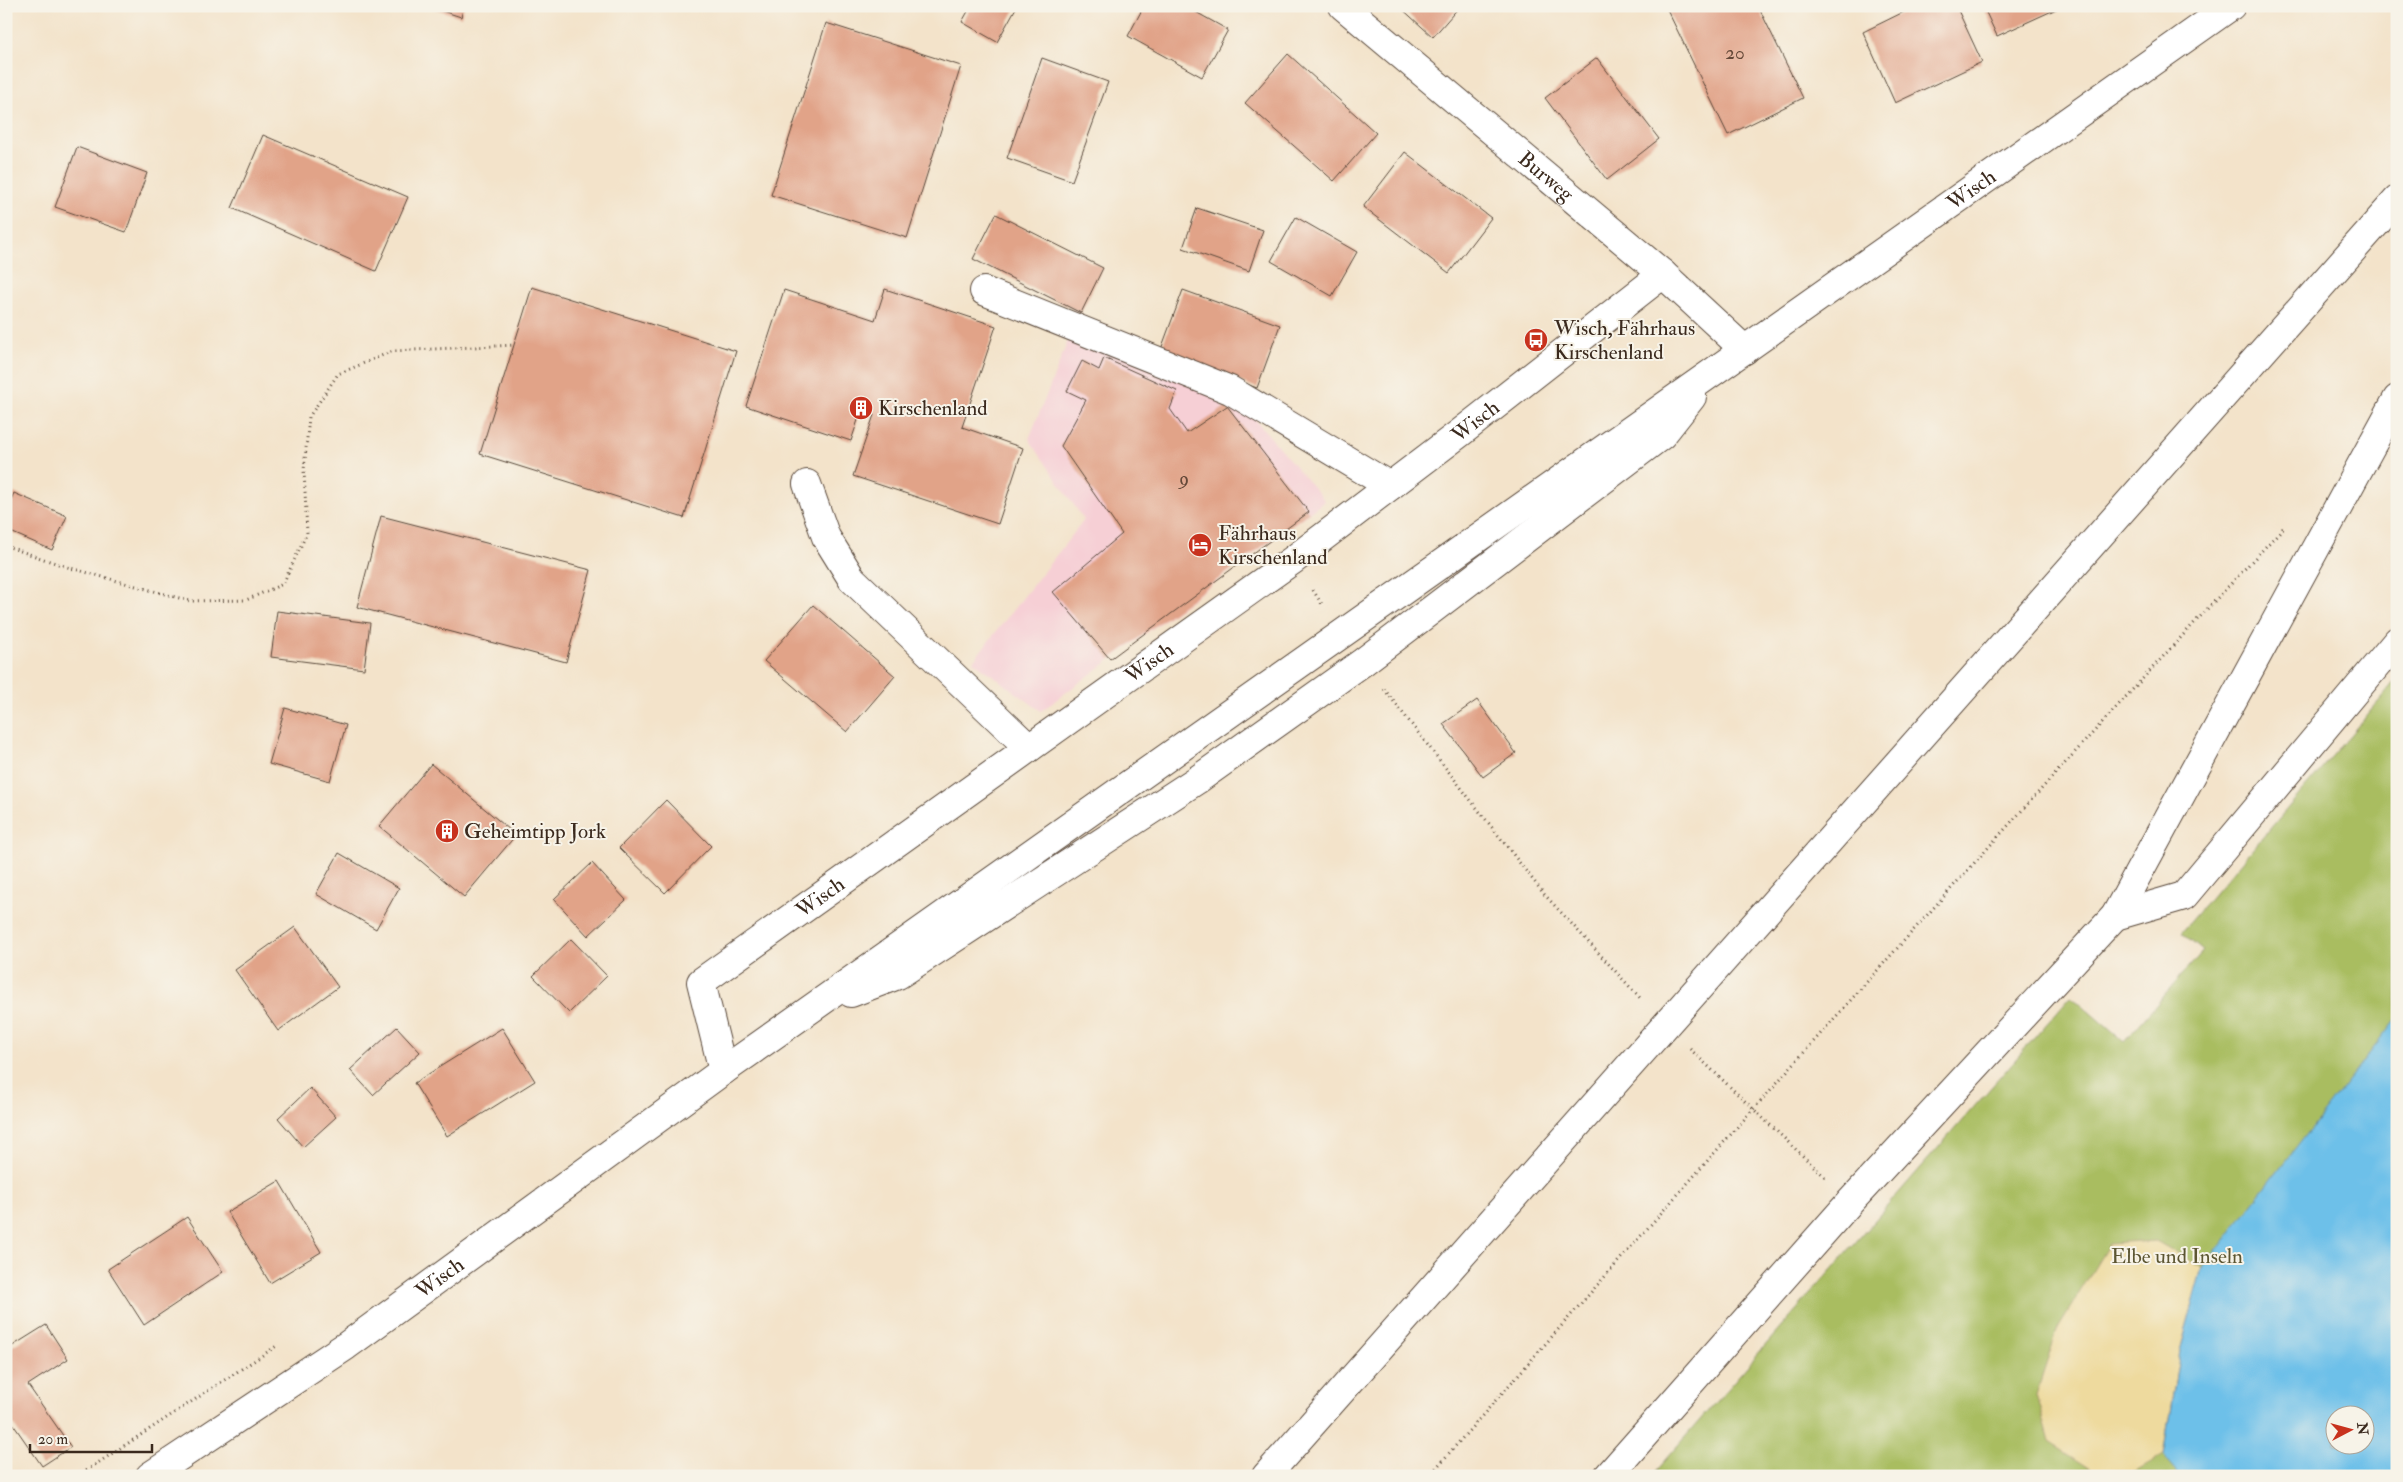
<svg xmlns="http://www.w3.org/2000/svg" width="2403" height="1482" viewBox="0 0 2403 1482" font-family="'IM FELL Double Pica',serif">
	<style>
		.built { fill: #f6cfd5 }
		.green { fill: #a9bd61; stroke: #727440; fill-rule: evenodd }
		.sand { fill: #eeda9e; stroke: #94825e }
		.water { fill: #6dc0e9; stroke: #547584; fill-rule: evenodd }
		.building { fill: #e1a388 }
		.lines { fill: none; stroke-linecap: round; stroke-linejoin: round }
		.minor-casing { stroke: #574638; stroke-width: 30 }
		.path { stroke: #574638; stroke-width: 3; stroke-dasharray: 1 4; stroke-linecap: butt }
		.minor { stroke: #fff; stroke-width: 28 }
		.labels { text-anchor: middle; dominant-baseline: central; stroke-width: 4; stroke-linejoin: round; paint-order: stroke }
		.number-label { font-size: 19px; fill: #644838 }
		.street-label { font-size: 21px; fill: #3b2a1e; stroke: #f7f3e8 }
		.poi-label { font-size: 21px; fill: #3b2a1e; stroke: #f7f3e8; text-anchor: start }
		.park-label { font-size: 21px; fill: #5c5632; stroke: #f7f3e8 }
	</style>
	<rect width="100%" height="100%" fill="#f7f3e8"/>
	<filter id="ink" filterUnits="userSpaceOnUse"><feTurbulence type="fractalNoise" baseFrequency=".02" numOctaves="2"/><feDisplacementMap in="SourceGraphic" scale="10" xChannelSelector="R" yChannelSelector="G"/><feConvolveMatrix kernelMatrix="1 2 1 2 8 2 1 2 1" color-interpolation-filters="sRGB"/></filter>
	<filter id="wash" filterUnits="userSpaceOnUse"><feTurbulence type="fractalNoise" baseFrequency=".0096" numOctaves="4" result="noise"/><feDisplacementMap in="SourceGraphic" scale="20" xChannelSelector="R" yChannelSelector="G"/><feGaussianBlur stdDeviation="1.12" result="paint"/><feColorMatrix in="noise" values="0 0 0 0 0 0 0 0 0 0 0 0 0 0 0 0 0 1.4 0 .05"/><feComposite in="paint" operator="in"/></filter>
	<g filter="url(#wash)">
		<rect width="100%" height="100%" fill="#f3e3ca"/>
		<!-- built -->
		<path class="built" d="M1073 328 1230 390 1325 501 1041 711 973 661 1084 520 1029 439Z"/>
		<!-- green -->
		<path class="green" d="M2397 680V1476H1651L2071 996 2124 1042 2203 951 2181 933ZM2336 1414H2366V1444H2336Z"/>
		<!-- sand -->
		<path class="sand" d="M2156 1241 2203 1268 2180 1351 2163 1455 2127 1476H2102L2049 1442 2036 1395 2058 1328 2109 1244Z"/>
		<!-- water -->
		<path class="water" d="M2397 1018V1476H2181L2163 1455 2180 1351 2203 1268ZM2336 1414H2366V1444H2336Z"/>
		<g id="blocks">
			<!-- building -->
			<path class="building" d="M427 6H464L461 17Z
				M971 6H1017L997 42 962 22Z
				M1144 6H1185L1228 30 1202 77 1128 36Z
				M1399 6H1460L1433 37Z
				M1668 6H1758L1803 98 1728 135 1666 7Z
				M1916 6H1956L1982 62 1895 103 1863 32Z
				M1983 6H2063L1997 36Z
				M826 23 961 66 907 238 771 195Z
				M1288 54 1376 133 1334 181 1245 103Z
				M1042 58 1108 82 1072 181 1007 158Z
				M1597 58 1659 139 1607 180 1545 98Z
				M263 135 408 197 376 271 232 208Z
				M77 147 147 173 126 232 55 207Z
				M1405 152 1491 218 1449 273 1363 207Z
				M1197 208 1263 230 1249 271 1183 248Z
				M996 214 1103 268 1081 313 973 259Z
				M1296 217 1357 252 1332 296 1271 261Z
				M532 287 736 351 684 518 480 454Z
				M885 289 996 326 962 427 1023 448 998 524 853 476 874 415 861 411 851 441 746 406 784 290 875 320Z
				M1183 290 1280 325 1257 388 1160 352Z
				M1104 358 1177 391 1170 409 1187 433 1227 406 1309 512 1110 659 1053 592 1122 534 1061 446 1086 400 1067 391 1082 361 1099 370Z
				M14 493 67 516 52 550 6 530V510Z
				M381 516 591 570 566 662 357 607Z
				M813 605 895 676 847 732 764 661Z
				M277 611 370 623 364 669 271 657Z
				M1477 700 1516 753 1483 777 1443 724Z
				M285 708 346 725 330 781 269 764Z
				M431 764 516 835 464 897 379 826Z
				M666 800 711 846 665 893 619 848Z
				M339 853 399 888 376 929 316 894Z
				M592 863 626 900 588 936 554 899Z
				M295 927 338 987 278 1031 235 970Z
				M571 939 607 976 569 1013 533 976Z
				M397 1027 420 1052 373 1095 350 1070Z
				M502 1028 535 1081 447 1136 414 1083Z
				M310 1088 336 1117 303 1147 278 1118Z
				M279 1181 321 1252 270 1283 227 1212Z
				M187 1217 223 1272 144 1325 108 1269Z
				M46 1325 68 1359 28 1385 71 1447 42 1466 6 1414V1350Z"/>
		</g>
	</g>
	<g filter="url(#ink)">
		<use href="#blocks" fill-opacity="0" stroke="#574638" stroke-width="1"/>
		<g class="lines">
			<!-- minor casing -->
			<g class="minor-casing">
				<g id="minor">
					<path id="s1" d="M1343 6 1663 274 1745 350"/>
					<path d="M984 291 1230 390 1390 486"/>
					<path d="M807 484 826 537 852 579 1029 748"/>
					<path d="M2115 916 2184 896 2397 641"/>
					<path d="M851 993 898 975 1197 780 1363 662 1662 435 1692 397"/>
					<path id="s2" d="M723 1071 701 982 1293 560 1460 433 1663 274"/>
					<path id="s3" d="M150 1476 346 1346 723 1071 2231 6"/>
					<path d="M1266 1476 2397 200"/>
					<path d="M1608 1476 1851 1201 2115 916 2397 399"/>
				</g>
			</g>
			<!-- path -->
			<path class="path" d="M6 546 67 567 190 601 246 600 283 584 307 533 304 470 309 417 338 374 393 351 514 345
				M1313 590 1323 606
				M1384 689 1544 894 1642 1000
				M1690 1049 1825 1177
				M78 1476 278 1345
				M1429 1476C1711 1156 1993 836 2285 526"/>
			<!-- minor -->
			<use href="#minor" class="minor"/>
		</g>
	</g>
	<!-- icons -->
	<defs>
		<g id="bus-disc" transform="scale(1.25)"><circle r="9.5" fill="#c8321e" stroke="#f7f3e8"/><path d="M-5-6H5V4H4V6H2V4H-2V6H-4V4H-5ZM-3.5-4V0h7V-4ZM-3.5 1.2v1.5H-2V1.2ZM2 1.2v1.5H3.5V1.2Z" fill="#fff"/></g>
		<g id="building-disc" transform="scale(1.25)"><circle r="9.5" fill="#c8321e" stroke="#f7f3e8"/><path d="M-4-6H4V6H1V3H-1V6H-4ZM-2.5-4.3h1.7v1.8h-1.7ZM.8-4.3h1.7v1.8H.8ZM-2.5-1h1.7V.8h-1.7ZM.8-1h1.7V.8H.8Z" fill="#fff"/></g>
		<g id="hotel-disc" transform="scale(1.25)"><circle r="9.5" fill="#c8321e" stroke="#f7f3e8"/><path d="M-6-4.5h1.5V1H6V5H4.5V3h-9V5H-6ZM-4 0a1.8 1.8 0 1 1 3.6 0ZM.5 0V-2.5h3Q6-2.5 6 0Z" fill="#fff"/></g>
	</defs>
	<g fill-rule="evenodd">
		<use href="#bus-disc" x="1536" y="340"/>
		<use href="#building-disc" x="861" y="408"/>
		<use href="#hotel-disc" x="1200" y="545"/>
		<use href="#building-disc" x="447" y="831"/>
	</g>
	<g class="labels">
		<!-- number labels -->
		<g class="number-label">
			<text x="1735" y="53">20</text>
			<text x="1184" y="479">9</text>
		</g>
		<!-- street labels -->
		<g class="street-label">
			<text stroke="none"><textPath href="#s1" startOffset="265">Burweg</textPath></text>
			<text stroke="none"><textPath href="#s3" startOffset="2230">Wisch</textPath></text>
			<text stroke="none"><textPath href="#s2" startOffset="1048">Wisch</textPath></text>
			<text stroke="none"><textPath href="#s2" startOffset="642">Wisch</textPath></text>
			<text stroke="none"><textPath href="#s2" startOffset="238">Wisch</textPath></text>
			<text stroke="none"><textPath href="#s3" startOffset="351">Wisch</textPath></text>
		</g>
		<!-- poi labels -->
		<g class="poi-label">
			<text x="1554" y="328">Wisch, Fährhaus<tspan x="1554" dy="24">Kirschenland</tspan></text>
			<text x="878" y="408">Kirschenland</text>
			<text x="1218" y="533">Fährhaus<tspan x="1218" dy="24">Kirschenland</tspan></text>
			<text x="464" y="831">Geheimtipp Jork</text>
		</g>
		<!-- park labels -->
		<g class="park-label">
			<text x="2177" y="1256">Elbe und Inseln</text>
		</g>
	</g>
	<!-- margin -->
	<rect width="2403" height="1482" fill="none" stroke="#f7f3e8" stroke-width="25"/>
	<!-- north arrow -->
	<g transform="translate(2350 1430) rotate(84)"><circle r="24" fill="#f7f3e8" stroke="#aca397"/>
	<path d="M0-4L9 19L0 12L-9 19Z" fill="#c8321e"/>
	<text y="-8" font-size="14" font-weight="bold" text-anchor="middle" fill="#3b2a1e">N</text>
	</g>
	<!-- scale -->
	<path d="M30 1444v8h122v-8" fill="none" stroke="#3b2a1e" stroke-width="2.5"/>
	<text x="38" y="1444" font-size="15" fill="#3b2a1e" stroke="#f7f3e8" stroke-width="4" paint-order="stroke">20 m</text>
</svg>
